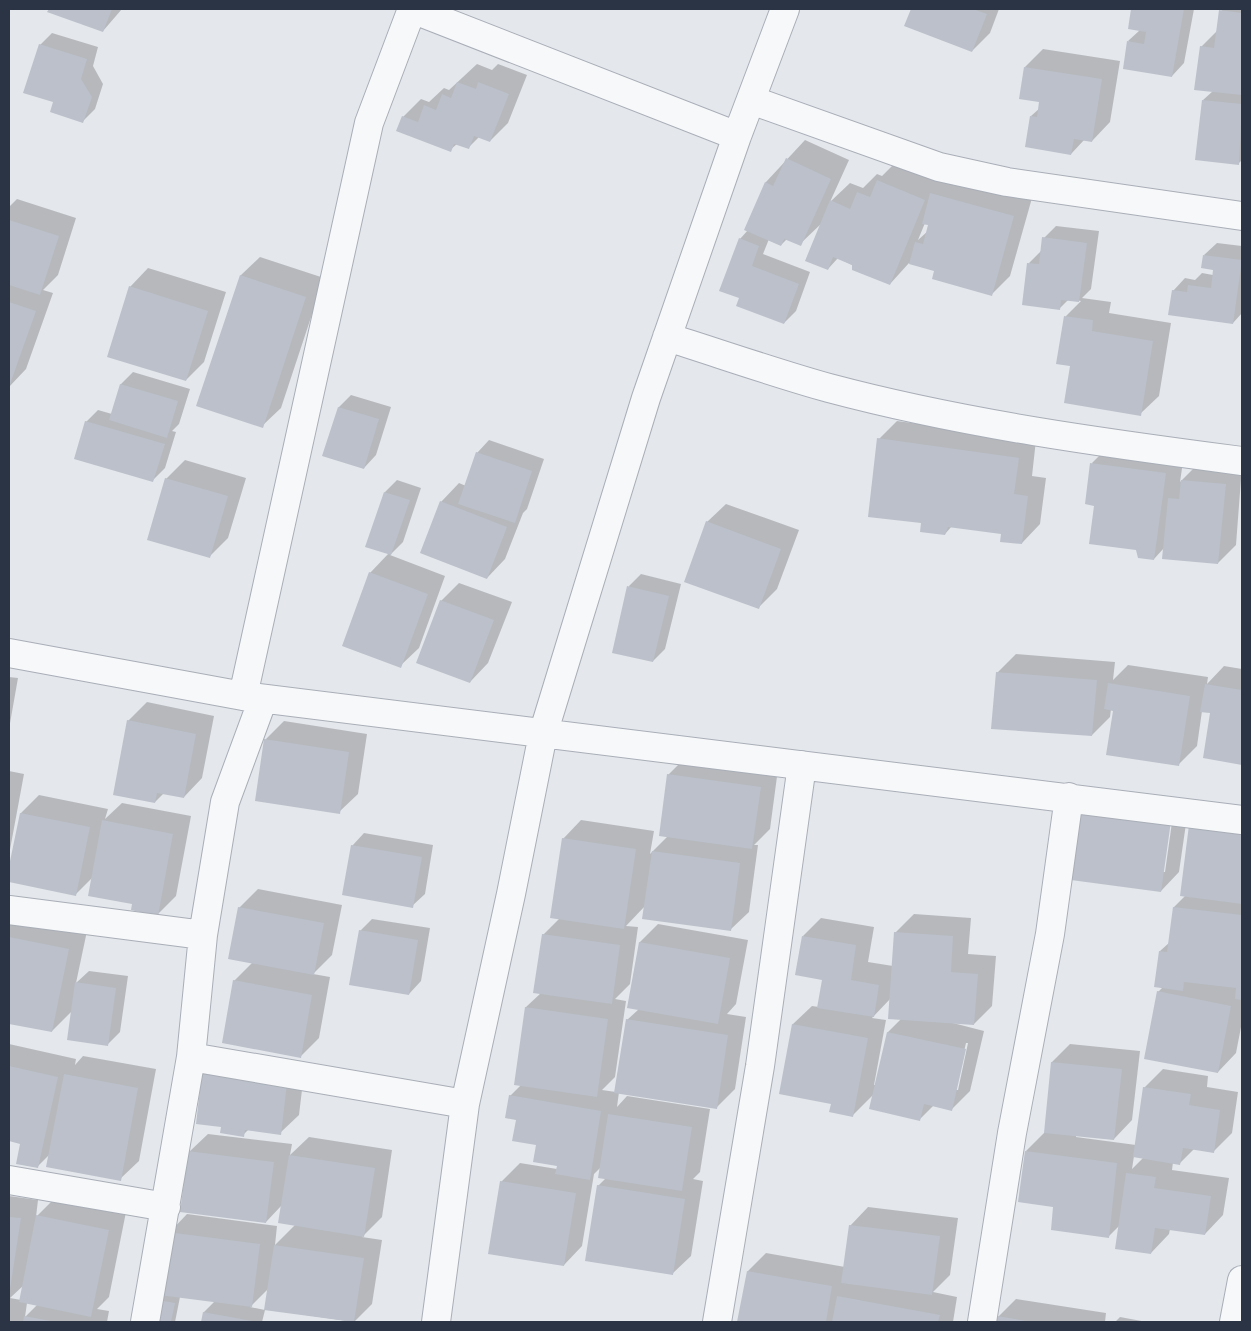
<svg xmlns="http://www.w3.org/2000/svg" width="1251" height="1331" viewBox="0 0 1251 1331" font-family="'DejaVu Sans',sans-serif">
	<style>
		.shadow { fill: #0003; fill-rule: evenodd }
		.building { fill: #bbc0ca }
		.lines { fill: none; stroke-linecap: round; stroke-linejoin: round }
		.minor-casing { stroke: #a9aeb7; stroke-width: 30 }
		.minor { stroke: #f7f8fa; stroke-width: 28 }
	</style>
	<rect width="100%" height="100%" fill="#e4e7ec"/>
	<!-- shadow -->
	<path class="shadow" d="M50 9H122L103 31 49 11Z
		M912 9H999L990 33 972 51 906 25Z
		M1132 9H1194L1184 63 1172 76 1128 41 1140 30 1129 28Z
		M1222 9H1242V160L1238 164 1203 100 1213 91 1201 47 1218 30Z
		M52 33 98 47 93 66 103 84 95 109 83 121 55 102 40 45Z
		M1043 49 1120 61 1110 122 1092 141 1085 139 1071 154 1031 116 1040 108 1041 101 1025 67Z
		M477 64 492 70 498 64 527 75 508 123 490 141 479 137 468 148 457 144 450 150 403 117 421 99 429 102 444 88 449 90Z
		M805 140 849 160 830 202 850 183 863 188 877 174 882 176 896 162 1032 198 1010 276 992 294 936 270 909 263 890 284 838 258 828 269 822 223 800 244 787 239 781 245 769 239 763 254 810 272 796 311 784 323 741 298 740 239 748 230 745 229 766 182ZM925 223 930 224 928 231 918 240Z
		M17 199 76 218 58 275 43 290 53 293 26 369 9 387V207Z
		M1056 226 1099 231 1091 289 1082 298 1111 302 1109 313 1171 323 1159 396 1140 414 1072 365 1066 316 1081 301 1069 299 1059 309 1029 263 1041 251 1044 238Z
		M1217 243 1242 246V313L1233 323 1173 291 1185 278 1195 280 1202 273 1213 275 1214 269 1204 255Z
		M260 257 324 278 281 408 262 426 197 405 241 275Z
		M148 268 226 292 204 362 186 380 130 287Z
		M133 372 190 389 179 424 172 431 176 432 165 468 153 480 86 422 98 410 112 414 121 384Z
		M351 395 391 407 376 455 364 468 324 455 339 407Z
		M897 421 1036 440 1032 476 1046 478 1040 524 1022 543 1003 532 952 526 945 534 923 521 879 439Z
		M489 440 544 459 527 509 523 513 505 559 487 578 441 502 459 483 466 486 477 453Z
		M1110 445 1184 455 1180 482 1200 462 1242 466 1236 545 1218 563 1164 548 1154 559 1137 549 1092 463Z
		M185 460 246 478 228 538 210 556 166 479Z
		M397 480 421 488 403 542 390 555 445 576 419 648 400 666 370 573 389 553 385 492Z
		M726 504 799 530 777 589 758 608 707 522Z
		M641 574 681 584 665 649 653 661 629 586Z
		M459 583 512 602 488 663 470 682 441 601Z
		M1016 654 1115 662 1113 680 1128 665 1208 677 1207 684 1224 666 1242 669V763L1204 757 1212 712 1202 711 1197 746 1178 765 1114 710 1111 709 1110 717 1092 735 997 673Z
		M9 677 18 678 9 729Z
		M147 702 214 716 202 778 184 797 164 793 155 802 128 721Z
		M284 721 367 734 358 794 339 812 265 740Z
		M687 756 778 769 770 829 754 845H758L749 912 730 930 645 906 626 926 638 927 630 984 615 999 626 1001 615 1077 602 1090 616 1092 627 1020 639 1009 640 942 658 924 748 940 736 1004 727 1014 746 1017 735 1089 717 1107 619 1092 617 1107 627 1096 710 1109 700 1172 693 1179 703 1181 691 1256 672 1274 598 1186 606 1178 601 1167 594 1174 582 1246 564 1265 501 1182 520 1163 557 1169 558 1165 537 1144 517 1119 510 1096 521 1085 526 1007 541 993 543 935 560 918 563 839 581 820 654 831 650 854 668 836V775Z
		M9 771 24 774 9 855Z
		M1100 790 1189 803 1179 872 1161 891 1072 879 1082 808ZM1171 814 1173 815 1165 872H1163Z
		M39 795 108 809 105 819 122 803 191 816 176 896 158 914 133 903 93 877 76 894 9 881 21 813Z
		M1242 811V1022L1236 1053 1218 1072 1158 992 1163 987 1160 951 1170 942 1174 907 1185 896Z
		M364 833 433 845 425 894 412 906 352 846Z
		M258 889 342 905 332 955 313 974 330 977 319 1038 301 1056 234 981 253 962 239 908Z
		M914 914 971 918 968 954 996 956 992 1006 974 1024 953 1023 984 1031 970 1091 952 1109 934 1105 920 1119 874 1094 853 1115 832 1103 780 1093 793 1024 812 1006 819 1007 823 979 803 936 821 918 874 927 868 962 893 966 895 933ZM891 998 901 1019 888 1032 876 1085H874L886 1020 872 1018ZM966 1043H968L958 1090H955Z
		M9 918 87 931 76 983 89 971 128 976 120 1032 107 1045 72 1011 52 1031 9 1023Z
		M372 919 430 928 421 981 409 994 360 931Z
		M9 1044 76 1059 75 1065 83 1056 156 1069 139 1161 120 1179 50 1154 37 1167 22 1143 9 1140Z
		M1070 1044 1140 1051 1132 1120 1114 1139 1076 1135V1137L1136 1145 1144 1088 1163 1069 1208 1076 1207 1087 1238 1092 1232 1133 1213 1152 1194 1149 1180 1163 1173 1162 1172 1170 1229 1178 1223 1215 1205 1234 1170 1229 1169 1234 1151 1253 1120 1225 1109 1236 1055 1205 1026 1151 1045 1132 1052 1062ZM1134 1156 1143 1158 1132 1169Z
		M305 1065 299 1115 280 1133 249 1129 243 1135 221 1132Z
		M208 1134 292 1144 290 1155 309 1137 392 1150 382 1217 362 1237 382 1240 372 1304 354 1322 265 1309 268 1289 250 1307 265 1310 262 1322H202L204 1312 215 1301 180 1297 175 1322H150L169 1233 187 1214 277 1226 275 1245 295 1225 282 1205 266 1222 189 1152Z
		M9 1196 38 1200 36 1217 56 1197 126 1212 109 1297 97 1309 109 1311 107 1322H9ZM24 1285 21 1300 10 1298ZM27 1303 37 1305 25 1317Z
		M868 1207 958 1218 950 1275 933 1292 957 1297 953 1322H738L748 1271 766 1253 845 1267 850 1226Z
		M1016 1299 1106 1313 1105 1322H997L998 1317Z
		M1120 1317 1147 1322H1115Z"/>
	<!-- building -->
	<path class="building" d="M49 9H112L103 32 47 12Z
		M911 9H973L987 14 972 52 904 26Z
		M1131 9H1184L1172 77 1123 69 1127 41 1144 44 1146 32 1128 29Z
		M1219 10 1242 13V95L1194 90 1200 46 1214 48Z
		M39 44 87 59 81 79 92 97 83 123 50 112 53 102 23 93Z
		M1024 67 1102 79 1092 142 1074 139 1071 155 1025 147 1030 116 1037 117 1039 102 1019 99Z
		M457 82 476 89 478 82 509 94 490 142 474 136 469 149 454 144 451 152 396 131 402 116 418 122 424 105 436 110 442 94 451 98Z
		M1202 100 1242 104 1239 165 1195 160Z
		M786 158 831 179 801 246 784 239 781 246 744 230 765 182 773 186Z
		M877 180 925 200 890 285 852 270V265L833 257 828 270 805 261 830 200 850 209 857 192 870 197Z
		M930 193 1014 216 992 296 932 279 934 271 909 264 915 242 923 244 928 225 922 224Z
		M9 220 59 236 40 295 9 285Z
		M1042 237 1087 243 1079 302 1061 300 1060 310 1022 305 1027 263 1039 264Z
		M739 238 759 246 752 266 799 284 784 324 736 306 739 298 719 291Z
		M1203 255 1242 260 1233 324 1168 315 1172 290 1187 292 1188 285 1211 288 1213 270 1201 268Z
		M240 275 306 297 263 428 196 406Z
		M129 286 208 311 186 381 107 357Z
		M9 302 36 311 9 387Z
		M1064 316 1093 320 1092 331 1153 341 1141 416 1064 403 1070 366 1056 364Z
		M120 384 178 401 167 438 109 420Z
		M338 407 379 419 364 469 322 456Z
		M85 421 165 444 153 482 74 459Z
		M877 438 1019 458 1014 494 1028 496 1022 544 1000 542 1001 534 948 527 945 535 920 532 921 523 868 517Z
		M476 452 532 471 515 523 458 504Z
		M1090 463 1166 473 1154 560 1138 558 1136 550 1089 544 1094 506 1085 504Z
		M165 478 228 496 210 558 147 540Z
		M1181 480 1226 484 1218 564 1162 559 1168 498 1179 499Z
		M384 492 410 500 391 555 365 547Z
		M440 501 507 527 487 579 420 553Z
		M706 521 781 549 759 609 684 582Z
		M369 572 428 594 401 668 342 646Z
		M627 586 669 596 653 662 612 653Z
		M440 600 494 620 470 683 416 663Z
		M996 672 1097 680 1092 736 991 729Z
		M1108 683 1190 696 1179 766 1106 755 1113 711 1104 709Z
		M1205 684 1242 690V765L1203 758 1210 713 1200 712Z
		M127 720 196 734 184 798 157 793 155 803 113 795Z
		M264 739 349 752 340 814 255 801Z
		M667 774 761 787 752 849 659 836Z
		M1081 808 1171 821 1161 892 1071 880Z
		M20 813 90 827 76 896 9 882V866Z
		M102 820 173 834 158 916 131 910 132 904 88 896Z
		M1189 825 1242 831V904L1180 896Z
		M562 838 636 849 624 929 550 918Z
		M351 845 422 857 413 908 342 895Z
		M652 851 740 863 731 931 642 919Z
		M238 907 324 923 314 975 228 959Z
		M1173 907 1242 915V1000L1235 999 1236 988 1184 982 1183 991 1154 987 1159 951 1167 952Z
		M359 930 418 940 409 995 349 985Z
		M894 932 953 936 951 972 978 974 974 1025 888 1019Z
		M542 934 620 945 612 1004 533 993Z
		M802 936 856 945 851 980 879 985 874 1017 817 1008 822 980 795 975Z
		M9 937 69 949 52 1032 9 1024Z
		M639 942 730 958 718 1024 627 1008Z
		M233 980 312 995 301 1058 222 1043Z
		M75 982 116 988 108 1046 67 1040Z
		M1157 991 1231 1006 1218 1073 1144 1059Z
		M525 1007 608 1019 597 1097 514 1085Z
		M626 1019 728 1035 717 1109 614 1093Z
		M792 1024 868 1038 853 1117 829 1112 831 1104 779 1094Z
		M887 1032 966 1049 952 1111 924 1104 920 1121 869 1109Z
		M1051 1062 1122 1069 1114 1140 1044 1133Z
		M9 1066 58 1077 38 1168 16 1164 20 1144 9 1141Z
		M202 1072 287 1083 281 1135 245 1130 244 1137 220 1133 221 1127 196 1124Z
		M64 1074 138 1088 121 1181 46 1167Z
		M1143 1087 1191 1094 1189 1105 1220 1110 1214 1153 1183 1148 1180 1165 1133 1157Z
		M509 1095 601 1111 590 1180 555 1174 557 1166 533 1162 536 1145 512 1141 516 1120 505 1118Z
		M608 1114 692 1127 682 1191 598 1178Z
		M188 1151 274 1162 266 1223 180 1212Z
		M1025 1151 1117 1163 1109 1238 1051 1230 1053 1207 1018 1202Z
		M289 1155 375 1168 364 1237 278 1223Z
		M1126 1173 1156 1177 1154 1188 1211 1196 1205 1235 1155 1228 1151 1254 1115 1249Z
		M500 1181 576 1193 564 1266 488 1254Z
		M597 1185 685 1199 673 1275 585 1261Z
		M36 1215 109 1230 91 1317 19 1302Z
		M9 1217 21 1218 10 1289H9Z
		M849 1225 940 1236 932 1295 841 1283Z
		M167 1232 260 1244 252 1307 159 1295Z
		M274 1245 364 1258 354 1322 264 1310Z
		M747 1271 832 1286 826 1322H737Z
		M837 1296 940 1315 938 1322H832Z
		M153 1299 175 1303 171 1322H149Z
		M203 1312 252 1321V1322H201Z
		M24 1316 51 1321 50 1322H23Z
		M997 1316 1026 1321V1322H996Z"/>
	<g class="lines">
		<!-- minor casing -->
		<g class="minor-casing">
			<path id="minor" d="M412 9 737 136
				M751 100 939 167 1007 182 1242 216
				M667 337C721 354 775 373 829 388 964 424 1104 443 1242 461
				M9 653 243 696 1242 820
				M243 696 369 123 412 9
				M9 910 203 935
				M191 1057 465 1104
				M9 1180 166 1207
				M145 1322 191 1057 203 935 225 802 263 699
				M436 1322 465 1104 511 894 543 734 646 398 737 136 785 9
				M717 1322 760 1066 802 765
				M982 1322 1012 1133 1050 934 1069 797
				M1234 1322 1242 1280"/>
		</g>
		<!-- minor -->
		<use href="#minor" class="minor"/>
	</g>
	<!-- border -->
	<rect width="1251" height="1331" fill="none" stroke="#2b3445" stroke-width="20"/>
</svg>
